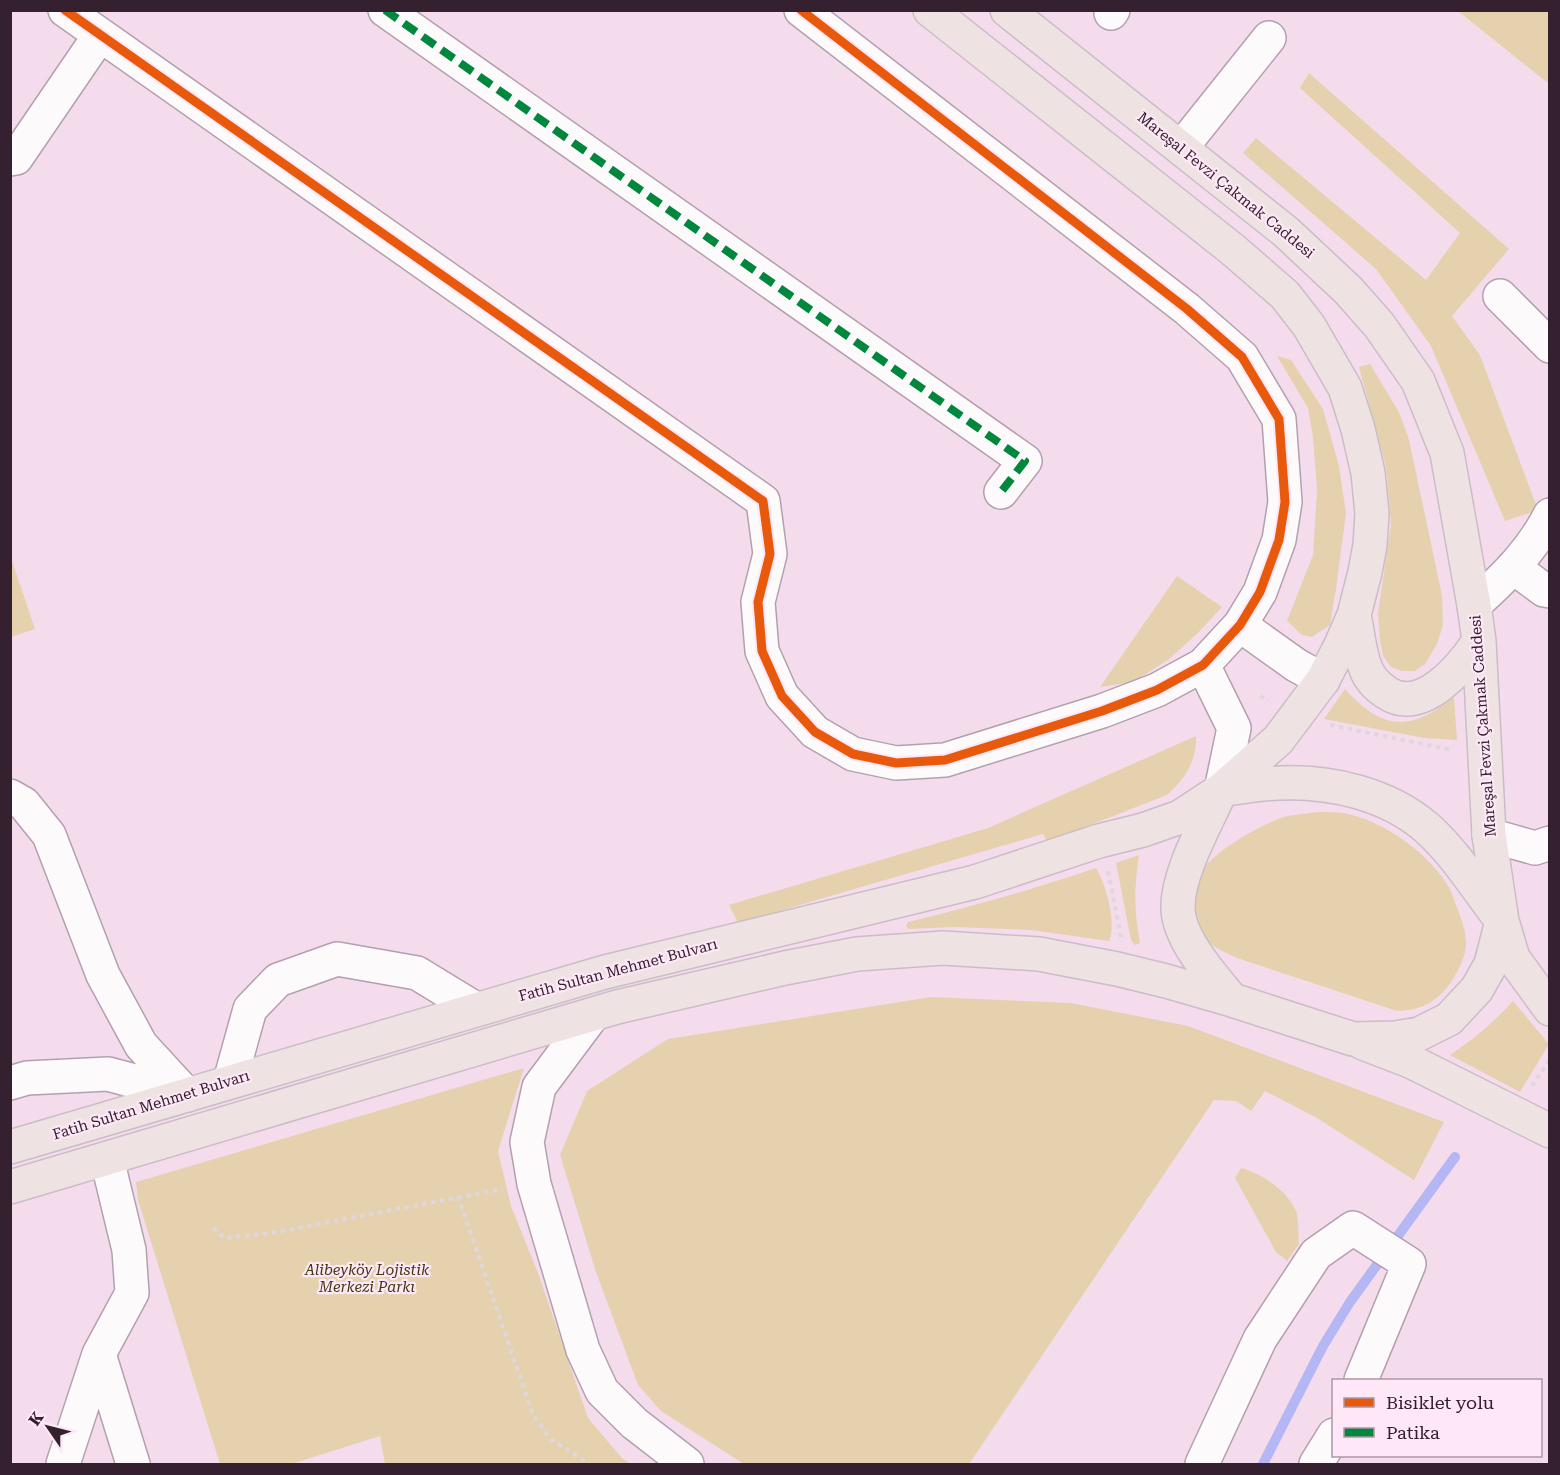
<svg xmlns="http://www.w3.org/2000/svg" width="1560" height="1475" viewBox="0 0 1560 1475" font-family="'Roboto Serif',serif">
	<style>
		.green { fill: #e6d1af }
		.lines { fill: none; stroke-linecap: round; stroke-linejoin: round }
		.stream { stroke: #b5b7f4; stroke-width: 10 }
		.minor-casing { stroke: #b3a0ae; stroke-width: 36 }
		.major-casing { stroke: #cabdc7; stroke-width: 36 }
		.path { stroke: #ded7dc; stroke-width: 4; stroke-dasharray: 4.5 4.5; stroke-linecap: butt }
		.minor { stroke: #fdfafc; stroke-width: 33 }
		.major { stroke: #efe2e2; stroke-width: 33 }
		.quiet { stroke: #00873e; stroke-width: 8; stroke-dasharray: 15 8; stroke-linecap: butt }
		.cycleway-casing { stroke: #fee7f7; stroke-width: 13 }
		.cycleway { stroke: #e8590c; stroke-width: 9 }
		.labels { text-anchor: middle; dominant-baseline: central; stroke-width: 4.5; stroke-linejoin: round; paint-order: stroke }
		.street-label { font-size: 15px; fill: #34202f; stroke: #fee7f7 }
		.park-label { font-size: 15px; font-style: italic; fill: #433911; stroke: #fee7f7 }
	</style>
	<rect width="100%" height="100%" fill="#f4dced"/>
	<!-- green -->
	<path class="green" d="M1458 11H1549V84Z
		M1309 73 1509 249 1452 316 1480 355 1538 510 1505 521 1431 346 1376 269 1243 153 1256 138 1426 280 1460 233 1300 88Z
		M1277 356 1291 360 1323 409 1339 466 1346 513 1336 589 1330 625 1312 637 1302 635 1287 621 1313 555 1317 490 1313 437 1308 408Z
		M1370 364 1399 412 1409 440 1442 595 1443 625 1437 644 1425 664 1415 671H1402L1391 667 1383 656 1380 641 1378 613 1391 524 1386 467 1359 367Z
		M10 555 35 629 11 637H10Z
		M1177 576 1222 607 1198 633 1168 660 1133 682 1100 687Z
		M1345 689C1383 731 1410 732 1454 697L1457 740 1424 738 1324 719Z
		M1196 736C1197 761 1185 779 1167 795L1047 842 1043 834 738 923 729 905 988 828Z
		M1320 812C1328 812 1336 812 1343 813 1381 819 1427 852 1447 884 1452 891 1454 901 1458 910 1469 939 1470 951 1453 979 1439 1001 1423 1010 1397 1011L1237 958C1211 946 1203 943 1195 914 1191 900 1193 887 1200 874 1211 852 1264 822 1288 816 1298 814 1309 813 1320 812Z
		M1139 855C1134 890 1134 908 1140 943L1135 945 1131 940 1116 863Z
		M1096 868C1106 884 1117 923 1109 941L1031 930 955 927 909 929 906 926 908 922C972 907 1034 889 1096 868Z
		M931 997 1071 1003 1188 1026 1444 1122 1414 1180 1317 1118 1265 1091 1251 1111 1236 1101 1214 1100 969 1464H744L661 1411 638 1385 596 1272 560 1155 587 1091 668 1039Z
		M1513 1001 1549 1044 1520 1092 1450 1055C1474 1039 1494 1022 1513 1001Z
		M524 1068 498 1151 511 1206 538 1273 588 1418 622 1458 631 1464H385L380 1436 291 1464H220L138 1200 136 1182Z
		M1241 1168C1261 1173 1288 1191 1296 1211 1299 1220 1298 1234 1299 1244L1287 1261 1276 1252 1235 1178Z"/>
	<g class="lines">
		<!-- stream -->
		<path class="stream" d="M1263 1464 1323 1346 1350 1302 1455 1157"/>
		<!-- minor casing -->
		<g class="minor-casing">
			<path id="minor" d="M65 10 763 501 770 554 758 602 762 651 782 696 815 732 853 754 896 763 945 760 1102 711 1157 690 1203 665 1240 625 1260 592 1279 540 1285 502 1279 419 1242 357 1187 309 801 10
				M385 10 1025 461 1001 492
				M1111 13 1113 10
				M1181 148 1269 38
				M10 159 16 158 100 35
				M1500 296 1550 346
				M1513 567 1544 590 1550 591
				M1474 605C1504 578 1532 551 1550 515
				M1240 625 1296 665 1323 680
				M1203 665 1234 728 1221 790
				M10 796 24 804 49 835 103 975 141 1045 187 1095
				M1489 835 1535 848 1550 843
				M592 1016 539 1087 527 1142 534 1184 583 1350 602 1391 634 1423 687 1464
				M230 1081 250 1009 278 980 337 959 417 973 476 1009
				M10 1083 27 1078 108 1074 187 1095
				M99 1354 133 1464
				M63 1464 99 1354 132 1293 129 1250 107 1159
				M1202 1464 1260 1339 1316 1254 1353 1228 1409 1264 1361 1380
				M1316 1464 1334 1435"/>
		</g>
		<!-- major casing -->
		<g class="major-casing">
			<path id="major" d="M1007 10 1286 232 1348 290 1379 325 1418 381 1447 453 1474 605 1479 641 1489 835 1502 921 1513 958 1550 1009
				M1354 615C1358 632 1359 653 1366 669 1370 680 1378 687 1387 693 1422 716 1462 667 1479 641
				M1221 790C1241 787 1261 783 1280 783 1331 781 1388 794 1427 828 1455 853 1476 887 1499 917
				M1221 790C1207 822 1176 875 1178 910 1180 941 1213 977 1232 1000
				M1363 1043 1410 1061 1550 1131
				M10 1147 605 972 975 882 1099 841 1143 830 1180 817 1221 790 1278 740 1323 680 1341 645 1354 615 1365 572 1370 545 1372 514 1368 473 1358 429 1345 388 1309 326 1285 295 1232 249 930 10
				M10 1187 617 1007 785 968 857 954 943 948 1039 954 1117 969 1166 981 1232 1000 1353 1039 1395 1038 1419 1034 1449 1019 1477 989 1491 964 1502 921"/>
		</g>
		<!-- path -->
		<path class="path" d="M1260 696 1268 701
			M1330 725 1452 750
			M1108 871 1121 937
			M1532 1086 1550 1059
			M458 1196 533 1415 551 1439 589 1464
			M213 1228 224 1238 271 1233 503 1189"/>
		<!-- minor -->
		<use href="#minor" class="minor"/>
		<!-- major -->
		<use href="#major" class="major"/>
		<!-- quiet -->
		<path class="quiet" d="M385 10 1025 461 1001 492"/>
		<!-- cycleway casing -->
		<g class="cycleway-casing">
			<path id="cycleway" d="M65 10 763 501 770 554 758 602 762 651 782 696 815 732 853 754 896 763 945 760 1102 711 1157 690 1203 665 1240 625 1260 592 1279 540 1285 502 1279 419 1242 357 1187 309 801 10"/>
		</g>
		<!-- cycleway -->
		<use href="#cycleway" class="cycleway"/>
	</g>
	<g class="labels">
		<!-- street labels -->
		<g class="street-label">
			<text transform="translate(1226 185) rotate(39)">Mareşal Fevzi Çakmak Caddesi</text>
			<text transform="translate(1483 726) rotate(-94)">Mareşal Fevzi Çakmak Caddesi</text>
			<text transform="translate(618 970) rotate(-15)">Fatih Sultan Mehmet Bulvarı</text>
			<text transform="translate(151 1105) rotate(-17)">Fatih Sultan Mehmet Bulvarı</text>
		</g>
		<!-- park labels -->
		<g class="park-label">
			<text x="367" y="1270">Alibeyköy Lojistik<tspan x="367" dy="17">Merkezi Parkı</tspan></text>
		</g>
	</g>
	<!-- border -->
	<rect width="1560" height="1475" fill="none" stroke="#34202f" stroke-width="24"/>
	<!-- legend -->
	<rect x="1332" y="1379" width="210" height="78" fill="#fee7f7" stroke="#ad97a7" stroke-width="1.5"/>
	<rect x="1344" y="1398" width="30" height="9" fill="#e8590c" stroke="#ad97a7" stroke-width="1.5"/>
	<text x="1386" y="1409" font-size="18" fill="#34202f">Bisiklet yolu</text>
	<rect x="1344" y="1428" width="30" height="9" fill="#00873e" stroke="#ad97a7" stroke-width="1.5"/>
	<text x="1386" y="1439" font-size="18" fill="#34202f">Patika</text>
	<!-- north arrow -->
	<g transform="translate(48 1427) rotate(305)" stroke="#fee7f7" stroke-width="4.5" paint-order="stroke">
	<path d="M0-4.5L10 22L0 15L-10 22Z" fill="#34202f"/>
	<text y="-9" font-size="16" font-weight="bold" text-anchor="middle" fill="#34202f">K</text>
	</g>
</svg>
